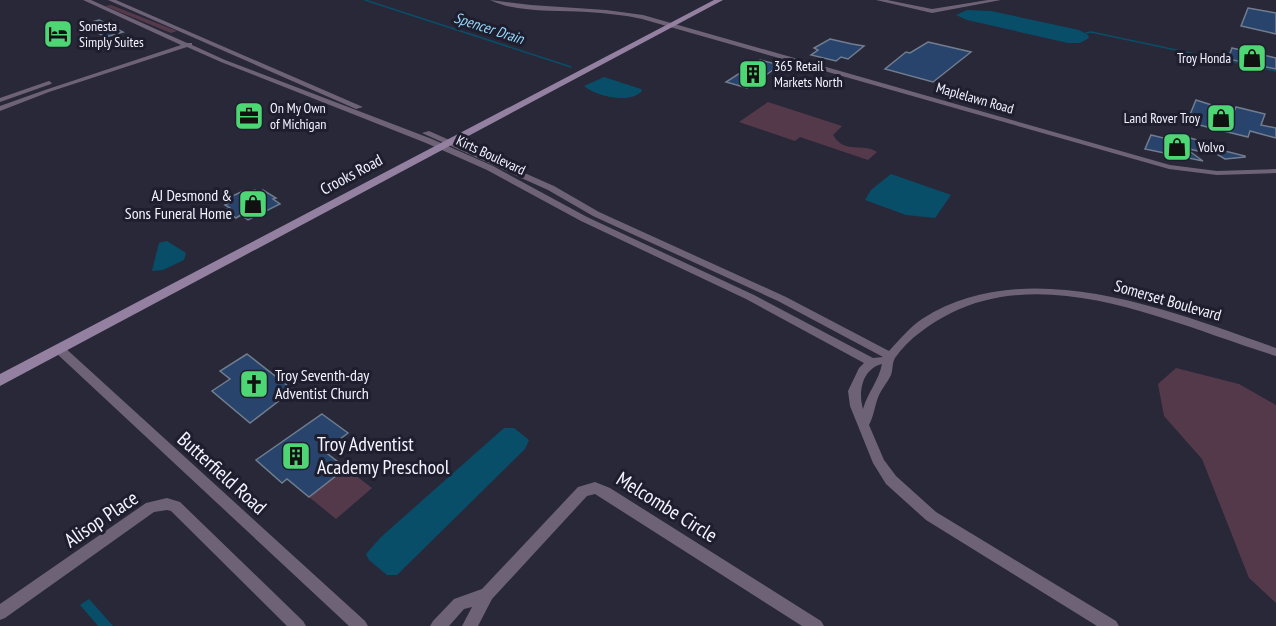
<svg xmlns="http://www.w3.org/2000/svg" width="1276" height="626" viewBox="0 0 1276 626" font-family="'PT Sans Narrow',sans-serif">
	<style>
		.green { fill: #54394b }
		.water { fill: #094e69 }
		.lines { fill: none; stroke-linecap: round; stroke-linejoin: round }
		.stream { stroke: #094e69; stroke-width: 1.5 }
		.building { fill: #28446c; stroke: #717d8e; stroke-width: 1.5 }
		.street { fill: #6e6276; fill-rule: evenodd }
		.secondary { fill: #9481a1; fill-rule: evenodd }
		.labels { text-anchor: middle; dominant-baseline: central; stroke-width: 6; stroke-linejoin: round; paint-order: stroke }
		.far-poi-label { font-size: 14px; fill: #f3f4ff; stroke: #1e1e2e; text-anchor: start }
		.far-street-label { font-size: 14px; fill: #f3f4ff; stroke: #1e1e2e }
		.far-water-label { font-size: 15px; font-style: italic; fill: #95dbfe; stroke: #1e1e2e }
		.street-label { font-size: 16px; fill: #f3f4ff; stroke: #1e1e2e }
		.poi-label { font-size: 16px; fill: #f3f4ff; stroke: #1e1e2e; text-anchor: end }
		.near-poi-label { font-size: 20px; fill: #f3f4ff; stroke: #1e1e2e; text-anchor: start }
		.near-street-label { font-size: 20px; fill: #f3f4ff; stroke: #1e1e2e }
	</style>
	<rect width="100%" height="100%" fill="#282838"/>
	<!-- green -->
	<path class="green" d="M111 5 177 31 171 33 105 6Z
		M768 102 842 126 833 135C845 155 863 142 877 152L868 160 800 137 795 141 739 122Z
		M1176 368 1239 384 1276 405V603L1249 578 1202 459 1164 416 1158 384Z
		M346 468 372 488 336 519 309 497Z"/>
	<!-- water -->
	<path class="water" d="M967 10 991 11 1079 30 1088 35 1089 38 1080 43H1068L967 20 956 15Z
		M604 77 641 89 642 91C630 104 597 97 584 86Z
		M891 174 951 195 935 218 906 215 865 200 871 190Z
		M167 241 186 253 184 260 163 270 152 271 159 243Z
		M504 428H514L529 440 525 449 397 575H387L369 560 366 554 381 537Z
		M89 599 113 626H98L80 605Z"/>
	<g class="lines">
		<!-- stream -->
		<path class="stream" d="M365 0 571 67
			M1086 33 1091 32 1276 71"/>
	</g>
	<!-- building -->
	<path class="building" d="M1248 8 1276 13V34L1241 26Z
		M99 20 123 32 106 37 81 25Z
		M830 39 852 44 864 46 848 59 841 57 836 61 811 55 818 50 814 48Z
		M928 42 971 52 933 82 885 69 906 52 910 53Z
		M1232 48 1276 58V69L1228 59Z
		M760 60 780 65 747 88 726 82Z
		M1196 100 1234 112 1236 107 1265 114 1261 125 1276 128V138L1250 131 1248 137 1187 122Z
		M1151 135 1176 141 1179 135 1201 141 1198 151 1185 148 1203 161 1145 149Z
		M1209 147 1245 156V157L1225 159 1208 149Z
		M255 190 258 192 263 190 276 198 273 199 280 204 248 220 241 215 236 218 225 210 230 208 225 205 233 201 228 198 243 191 248 194Z
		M247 354 293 390 250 423 212 391 230 379 220 371Z
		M322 414 348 433 324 451 346 468 309 497 287 479 282 483 256 460Z"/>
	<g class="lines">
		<!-- street -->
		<path class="street" d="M83 0H91L187 43H192V45L225 60 432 139 493 166 587 217 754 295 873 358 883 357 778 301 593 216 548 190 422 133 429 131 554 186 599 212 786 297 889 351C899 340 910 327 922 319 1026 252 1171 311 1276 348V356C1177 326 1053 263 951 313 930 324 909 338 895 358 892 363 893 370 891 375 888 382 882 388 879 395 875 404 874 416 869 425L884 460 896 476 936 512 1116 621 1119 626H1097L926 520 886 484 873 463 850 406 848 391 859 368 864 363 746 299 581 221 487 170 426 143 221 62 187 47 49 92 0 111V106L45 90 181 45ZM882 364C879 380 868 392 863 409 858 392 862 369 882 364Z
			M108 0H116L363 107 356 109Z
			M490 0 531 5 606 10 643 15 1170 165 1217 171 1276 169V173L1217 175 1169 169 642 19C624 15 605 13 587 12 558 10 516 13 490 0Z
			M876 0H887L932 9 988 0H1001L932 13Z
			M49 81 52 83 51 84 0 102V98Z
			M59 345 63 346 365 621 368 626H349L55 352 53 349 55 346Z
			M595 482 610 488 821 621 824 626H802L595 494 587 496 492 599 478 626H462L472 607 464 609 449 626H430L433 621 454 599 482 589 578 487Z
			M167 498 180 502 303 621 306 626H287L171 511 167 510 154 512 5 618 0 620V604L146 503Z"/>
		<!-- secondary -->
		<path class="secondary" d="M714 0H723L0 386V374Z"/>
	</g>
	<!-- icons -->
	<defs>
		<g id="hotel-square" transform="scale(1.5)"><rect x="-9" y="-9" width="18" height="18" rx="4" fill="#4ed675" stroke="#1e1e2e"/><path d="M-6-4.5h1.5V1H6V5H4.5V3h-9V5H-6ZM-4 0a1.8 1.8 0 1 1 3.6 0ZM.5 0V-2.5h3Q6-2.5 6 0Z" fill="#111"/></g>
		<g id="shop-square" transform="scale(1.5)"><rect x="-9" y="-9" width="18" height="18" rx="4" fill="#4ed675" stroke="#1e1e2e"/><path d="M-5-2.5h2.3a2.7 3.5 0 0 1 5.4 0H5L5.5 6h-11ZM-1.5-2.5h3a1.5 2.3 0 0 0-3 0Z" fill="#111"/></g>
		<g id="building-square" transform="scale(1.5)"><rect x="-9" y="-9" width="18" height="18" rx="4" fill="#4ed675" stroke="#1e1e2e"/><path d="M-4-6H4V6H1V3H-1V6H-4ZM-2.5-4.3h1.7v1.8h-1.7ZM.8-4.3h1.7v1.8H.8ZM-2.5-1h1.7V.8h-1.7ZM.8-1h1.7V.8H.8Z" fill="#111"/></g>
		<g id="office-square" transform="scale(1.5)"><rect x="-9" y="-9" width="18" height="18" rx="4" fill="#4ed675" stroke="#1e1e2e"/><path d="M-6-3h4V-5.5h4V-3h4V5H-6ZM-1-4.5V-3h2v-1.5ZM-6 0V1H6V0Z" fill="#111"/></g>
		<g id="church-square" transform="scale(1.5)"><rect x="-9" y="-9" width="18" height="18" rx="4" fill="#4ed675" stroke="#1e1e2e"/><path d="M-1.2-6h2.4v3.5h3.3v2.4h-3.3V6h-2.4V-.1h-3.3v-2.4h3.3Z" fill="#111"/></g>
	</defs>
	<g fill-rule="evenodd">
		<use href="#hotel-square" x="58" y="34"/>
		<use href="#shop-square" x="1252" y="58"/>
		<use href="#building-square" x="753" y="74"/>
		<use href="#office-square" x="249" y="116"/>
		<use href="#shop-square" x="1221" y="118"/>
		<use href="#shop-square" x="1177" y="147"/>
		<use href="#shop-square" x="253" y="204"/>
		<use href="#church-square" x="254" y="384"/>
		<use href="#building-square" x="296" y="456"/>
	</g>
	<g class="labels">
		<!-- far-poi labels -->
		<g class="far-poi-label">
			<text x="79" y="26">Sonesta<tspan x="79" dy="16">Simply Suites</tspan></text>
			<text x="1231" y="58" text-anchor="end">Troy Honda</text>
			<text x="774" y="66">365 Retail<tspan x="774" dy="16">Markets North</tspan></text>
			<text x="270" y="108">On My Own<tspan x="270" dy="16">of Michigan</tspan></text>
			<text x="1200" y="118" text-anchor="end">Land Rover Troy</text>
			<text x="1198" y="147">Volvo</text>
		</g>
		<!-- far-street labels -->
		<g class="far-street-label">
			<text transform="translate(975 98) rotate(16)">Maplelawn Road</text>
			<text transform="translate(491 155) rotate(25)">Kirts Boulevard</text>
		</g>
		<!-- far-water labels -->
		<g class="far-water-label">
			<text transform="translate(489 28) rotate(18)">Spencer Drain</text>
		</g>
		<!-- street labels -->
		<g class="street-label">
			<text transform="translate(351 174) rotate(-28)">Crooks Road</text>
			<text transform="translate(1168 300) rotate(16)">Somerset Boulevard</text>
		</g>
		<!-- poi labels -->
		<g class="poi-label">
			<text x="232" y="195">AJ Desmond &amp;<tspan x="232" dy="18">Sons Funeral Home</tspan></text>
			<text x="275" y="375" text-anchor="start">Troy Seventh-day<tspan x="275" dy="18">Adventist Church</tspan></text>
		</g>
		<!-- near-poi labels -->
		<g class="near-poi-label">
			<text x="317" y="444">Troy Adventist<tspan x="317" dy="23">Academy Preschool</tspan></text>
		</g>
		<!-- near-street labels -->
		<g class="near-street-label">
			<text transform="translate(222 473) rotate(42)">Butterfield Road</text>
			<text transform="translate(667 507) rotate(32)">Melcombe Circle</text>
			<text transform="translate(101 519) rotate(-34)">Alisop Place</text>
		</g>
	</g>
</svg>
